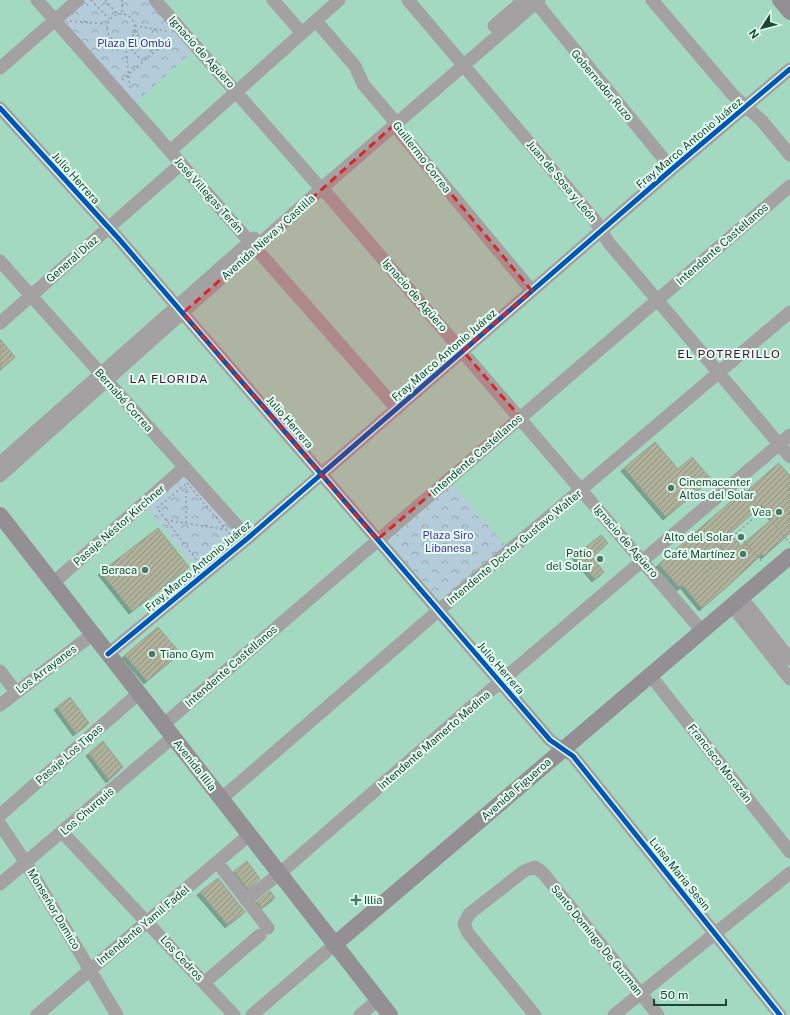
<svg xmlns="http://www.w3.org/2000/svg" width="790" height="1015" viewBox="0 0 790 1015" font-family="'Public Sans',sans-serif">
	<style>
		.park { fill: url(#park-crowns) }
		.building { fill: url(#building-hatch); stroke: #97a090; fill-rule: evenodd; filter: url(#shadow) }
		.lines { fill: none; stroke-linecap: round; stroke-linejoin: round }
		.path { stroke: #939c99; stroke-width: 1.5; stroke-dasharray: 2 3; stroke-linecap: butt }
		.minor { stroke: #a4a1a3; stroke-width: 13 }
		.major { stroke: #948f92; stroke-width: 16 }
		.path-bridge { stroke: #939c99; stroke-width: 1.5; stroke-dasharray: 2 3; stroke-linecap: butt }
		.cycleway-casing { stroke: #e4fff2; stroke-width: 8 }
		.cycleway { stroke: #0057b8; stroke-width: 5 }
		.marked { fill: #d62828; fill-opacity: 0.2; stroke: #d62828; stroke-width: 3; stroke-dasharray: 8 5; stroke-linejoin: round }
		.poi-dot { fill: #4c7966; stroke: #e4fff2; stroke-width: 1.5 }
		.labels { text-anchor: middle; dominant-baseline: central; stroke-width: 4; stroke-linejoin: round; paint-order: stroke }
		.park-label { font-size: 11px; fill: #4b2cb1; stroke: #e4fff2 }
		.street-label { font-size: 11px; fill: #1d4635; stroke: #e4fff2 }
		.poi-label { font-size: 11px; fill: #1d4635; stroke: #e4fff2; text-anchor: end }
		.neighbourhood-label { font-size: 12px; letter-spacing: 1px; fill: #490d35; stroke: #e4fff2 }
	</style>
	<defs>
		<pattern id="park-crowns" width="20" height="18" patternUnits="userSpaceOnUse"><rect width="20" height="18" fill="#b4cbda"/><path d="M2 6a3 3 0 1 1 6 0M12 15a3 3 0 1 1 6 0" fill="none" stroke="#92a7b2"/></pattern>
		<pattern id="building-hatch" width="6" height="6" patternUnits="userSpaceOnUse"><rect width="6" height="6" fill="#b0b19b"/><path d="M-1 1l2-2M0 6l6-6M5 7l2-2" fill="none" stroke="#8f927f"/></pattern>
		<filter id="shadow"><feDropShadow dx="-3" dy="3" stdDeviation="0" flood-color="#0004"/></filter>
	</defs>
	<rect width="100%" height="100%" fill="#a3d8c1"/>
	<!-- park -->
	<path class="park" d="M86 0H149L194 50 135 103 66 25C65 14 78 7 86 0Z
		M185 476 239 537 200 573 147 507 182 477Z
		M452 484 505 545 445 596 440 598 435 596 391 545V539Z"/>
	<!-- building -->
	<path class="building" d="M0 339 15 357 0 370Z
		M655 442 678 469 692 457 711 479 666 517 624 468Z
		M779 463 790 476V533L764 556 762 554 731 583 702 608 683 585 680 588 659 564 736 497 740 502 751 493 749 489ZM762 505 773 518 741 546 730 533Z
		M158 528 189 567 132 611 101 572Z
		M601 535 608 543 592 557 604 572 595 579 575 556Z
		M158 627 180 653 147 681 125 655Z
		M70 697 89 723 76 733 57 707Z
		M103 741 123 767 109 780 89 753Z
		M247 861 260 879 248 889 234 871Z
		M218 878 245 912 228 925 200 892Z
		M270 891 275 898 262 908 257 901Z"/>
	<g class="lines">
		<!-- path -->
		<path class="path" d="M91 0 109 19
			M105 0 117 14
			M122 0V13
			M107 28a14 14 0 1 1 28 0a14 14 0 1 1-28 0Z
			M70 21 106 24
			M135 26 167 31
			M134 31 153 53
			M125 41 130 88
			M125 41 142 61
			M122 80 171 37
			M187 483 234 539 202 567 157 508Z
			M744 489 790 543
			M166 520 223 529
			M186 523V487
			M737 533 763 563
			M716 551 719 555 702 570 705 574 727 555
			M709 557 762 511"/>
		<!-- minor -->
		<path class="minor" d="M37 0 397 409
			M155 0 316 183 322 188 702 631
			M273 0 302 33
			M408 0 594 219 609 243 790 457
			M534 0 672 169
			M652 0 733 95 762 121 790 155
			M316 21 355 66 363 84 391 117 394 125 532 291
			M494 26 524 0
			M0 68 78 0
			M0 108 119 239 550 740 573 756 780 1015
			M170 151 339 0
			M0 261 248 538
			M0 323 181 164
			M0 463 254 238
			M0 476 322 188 539 0
			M53 583 185 467
			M741 597 790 659
			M732 606 790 679
			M108 654 248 538 672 169 790 69
			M0 671 16 692
			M650 675 790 852
			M0 705 93 634
			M163 725 790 186
			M221 799 438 611 790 312
			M0 815 139 693
			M0 824 26 863 117 1015
			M62 832 234 1015
			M217 862 268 928
			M0 884 173 737
			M246 900 279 874 500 682 790 435
			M205 982 260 935
			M37 1015 249 835
			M252 1015 334 945
			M360 1015 378 1000
			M535 1015 468 933 464 924 469 914 524 871 535 867 543 873 658 1015
			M614 1015 790 873"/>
		<!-- major -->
		<path class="major" d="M780 0 790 12
			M0 515 390 1015
			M334 945 790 556"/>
		<!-- path-bridge -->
		<path class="path-bridge" d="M704 529 727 555"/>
		<!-- cycleway casing -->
		<g class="cycleway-casing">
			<path id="cycleway" d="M0 108 119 239 550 740 573 756 780 1015
				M108 654 248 538 672 169 790 69"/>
		</g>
		<!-- cycleway -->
		<use href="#cycleway" class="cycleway"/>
	</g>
	<!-- marked area -->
	<path class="marked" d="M394 125 532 291 463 351 520 417 377 540 183 313Z"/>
	<!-- markers -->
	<g class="poi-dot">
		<circle cx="671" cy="488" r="4"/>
		<circle cx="779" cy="512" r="4"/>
		<circle cx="741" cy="537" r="4"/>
		<circle cx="743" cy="554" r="4"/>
		<circle cx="600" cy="559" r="4"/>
		<circle cx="145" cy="570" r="4"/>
		<circle cx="152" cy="654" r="4"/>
		<path d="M354 894h4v4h4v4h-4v4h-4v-4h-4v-4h4z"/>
	</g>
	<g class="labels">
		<!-- park labels -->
		<g class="park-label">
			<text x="134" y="43">Plaza El Ombú</text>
			<text x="448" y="535">Plaza Siro<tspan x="448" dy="13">Libanesa</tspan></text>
		</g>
		<!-- street labels -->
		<g class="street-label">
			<text transform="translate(202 52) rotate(48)">Ignacio de Agüero</text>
			<text transform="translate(602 85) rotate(50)">Gobernador Ruzo</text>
			<text transform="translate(689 143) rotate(-40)">Fray Marco Antonio Juárez</text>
			<text transform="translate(422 157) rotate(52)">Guillermo Correa</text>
			<text transform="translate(76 178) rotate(48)">Julio Herrera</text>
			<text transform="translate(562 181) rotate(50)">Juan de Sosa y León</text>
			<text transform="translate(209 195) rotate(48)">José Villegas Terán</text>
			<text transform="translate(268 237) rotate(-42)">Avenida Nieva y Castilla</text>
			<text transform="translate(722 244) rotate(-41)">Intendente Castellanos</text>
			<text transform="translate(72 259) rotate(-41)">General Díaz</text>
			<text transform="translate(415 295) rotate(49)">Ignacio de Agüero</text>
			<text transform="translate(444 355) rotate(-41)">Fray Marco Antonio Juárez</text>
			<text transform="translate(124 400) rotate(48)">Bernabé Correa</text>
			<text transform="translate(290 422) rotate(49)">Julio Herrera</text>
			<text transform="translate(476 455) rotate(-41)">Intendente Castellanos</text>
			<text transform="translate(119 525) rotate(-41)">Pasaje Néstor Kirchner</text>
			<text transform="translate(626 541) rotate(49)">Ignacio de Agüero</text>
			<text transform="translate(514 547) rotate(-40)">Intendente Doctor Gustavo Walter</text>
			<text transform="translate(198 566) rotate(-40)">Fray Marco Antonio Juárez</text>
			<text transform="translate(231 666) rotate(-41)">Intendente Castellanos</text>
			<text transform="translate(501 668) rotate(49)">Julio Herrera</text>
			<text transform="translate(46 669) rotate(-37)">Los Arrayanes</text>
			<text transform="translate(434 740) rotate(-41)">Intendente Mamerto Medina</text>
			<text transform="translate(69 754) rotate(-41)">Pasaje Los Tipas</text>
			<text transform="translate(720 763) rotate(52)">Francisco Morazán</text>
			<text transform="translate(195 765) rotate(52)">Avenida Illia</text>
			<text transform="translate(516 789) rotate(-41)">Avenida Figueroa</text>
			<text transform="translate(87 811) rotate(-41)">Los Churquis</text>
			<text transform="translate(680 874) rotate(51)">Luisa Maria Sesin</text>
			<text transform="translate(54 909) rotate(59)">Monseñor Damico</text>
			<text transform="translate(143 925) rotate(-40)">Intendente Yamil Fadel</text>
			<text transform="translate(597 940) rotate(51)">Santo Domingo De Guzman</text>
			<text transform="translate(182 958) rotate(47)">Los Cedros</text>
		</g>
		<!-- poi labels -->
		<g class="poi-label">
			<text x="679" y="482" text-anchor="start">Cinemacenter<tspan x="679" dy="13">Altos del Solar</tspan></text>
			<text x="771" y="512">Vea</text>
			<text x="733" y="537">Alto del Solar</text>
			<text x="592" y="553">Patio<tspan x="592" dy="13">del Solar</tspan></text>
			<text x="735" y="554">Café Martínez</text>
			<text x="137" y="570">Beraca</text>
			<text x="160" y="654" text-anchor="start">Tiano Gym</text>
			<text x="364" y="900" text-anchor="start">Illia</text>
		</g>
		<!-- neighbourhood labels -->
		<g class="neighbourhood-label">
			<text x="729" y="354">EL POTRERILLO</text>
			<text x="169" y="379">LA FLORIDA</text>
		</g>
	</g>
	<!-- north arrow -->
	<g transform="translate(762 28) rotate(234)" stroke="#e4fff2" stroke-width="3" paint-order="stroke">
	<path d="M0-3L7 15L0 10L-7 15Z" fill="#1d4635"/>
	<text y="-6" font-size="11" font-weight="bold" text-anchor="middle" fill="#1d4635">N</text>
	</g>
	<!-- scale -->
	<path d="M654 999v6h72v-6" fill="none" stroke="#1d4635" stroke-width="2"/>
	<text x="660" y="999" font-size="12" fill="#1d4635" stroke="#e4fff2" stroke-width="3" paint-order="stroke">50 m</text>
</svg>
